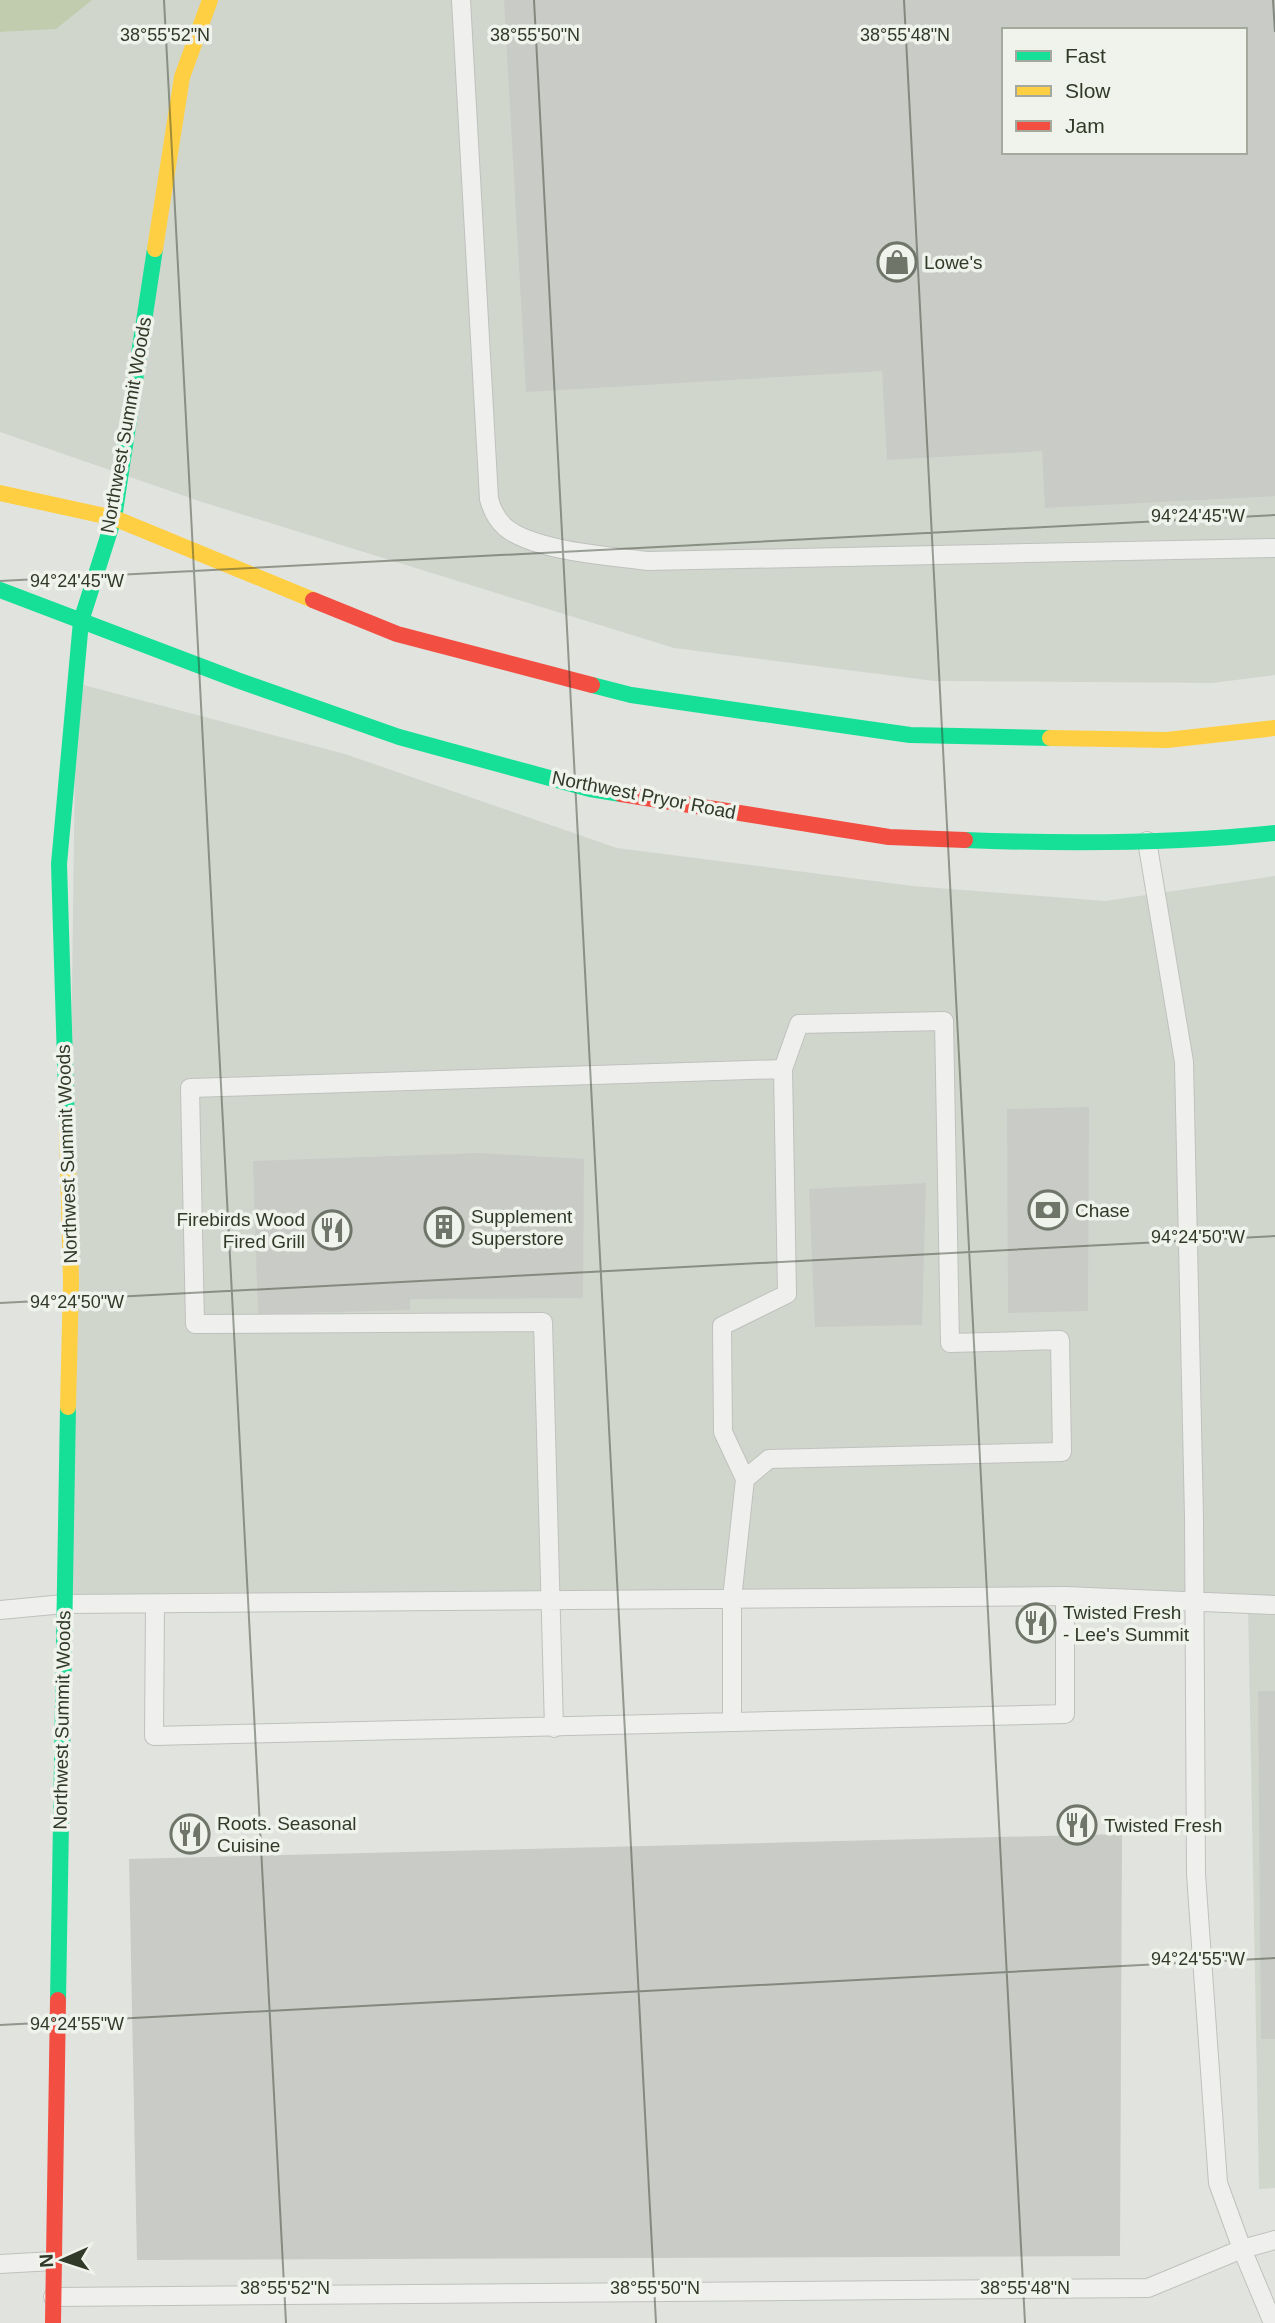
<svg xmlns="http://www.w3.org/2000/svg" width="1275" height="2323" viewBox="0 0 1275 2323" font-family="Helvetica,sans-serif">
	<style>
		.built { fill: #d1d6cd; fill-rule: evenodd }
		.water { fill: #c1ccaf }
		.building { fill: #c9cbc7; fill-rule: evenodd }
		.lines { fill: none; stroke-linecap: round; stroke-linejoin: round }
		.lane-casing { stroke: #bfc1bd; stroke-width: 20 }
		.lane { stroke: #eff0ee; stroke-width: 18 }
		.fast { stroke: #16e098; stroke-width: 16 }
		.slow { stroke: #ffcf43; stroke-width: 16 }
		.jam { stroke: #f24e42; stroke-width: 16 }
		.ticks { fill: none; stroke: #313a28; stroke-width: 2; stroke-opacity: 0.45 }
		.labels { text-anchor: middle; dominant-baseline: central; stroke-width: 7; stroke-linejoin: round; paint-order: stroke }
		.poi-label { font-size: 19px; fill: #313a28; stroke: #f0f3ec; text-anchor: start }
		.street-label { font-size: 19px; fill: #313a28; stroke: #f0f3ec }
		.ticks-label { font-size: 18px; text-anchor: middle; fill: #313a28; stroke: #f0f3ec; stroke-width: 7; stroke-linejoin: round; paint-order: stroke }
	</style>
	<rect width="100%" height="100%" fill="#e1e3df"/>
	<!-- built -->
	<path class="built" d="M0 0H1275V675L1212 683 934 681 674 648 202 502 0 432ZM1004 30H1245V152H1004Z
		M76 683 345 754 617 848 913 886 1105 901 1275 876V2188L1259 2189 1248 1605 64 1604Z"/>
	<!-- water -->
	<path class="water" d="M0 0H92L56 29 0 32Z"/>
	<!-- building -->
	<path class="building" d="M504 0H1275V496L1045 508 1042 451 887 460 882 371 526 392ZM1004 30H1245V152H1004Z
		M1089 1107 1088 1311 1008 1313 1007 1109Z
		M478 1153 584 1159 583 1298 410 1299V1310L258 1314 253 1161Z
		M926 1183 922 1325 815 1327 809 1189Z
		M1258 1691H1275V2039H1261Z
		M1122 1834 1120 2256 137 2260 129 1859Z"/>
	<g class="lines">
		<!-- lane casing -->
		<g class="lane-casing">
			<path id="lane" d="M461 0 489 499C492 510 496 519 505 527 533 551 610 556 648 561L1275 548
				M1147 841 1184 1062 1194 1517 1196 1874 1218 2183 1242 2249 1275 2240
				M745 1479 723 1432 722 1326 787 1294 783 1069
				M155 1605 154 1736 1065 1714V1596
				M0 1610 64 1604 1065 1596 1275 1605
				M554 1728 543 1322 195 1324 190 1088 783 1069 799 1024 944 1021 950 1343 1060 1340 1062 1452 769 1459 745 1479 732 1599V1722
				M0 2264 53 2261
				M53 2297 1148 2288 1242 2249 1273 2323"/>
		</g>
		<!-- lane -->
		<use href="#lane" class="lane"/>
		<!-- fast -->
		<path class="fast" d="M0 590 237 680 399 737 590 789 621 794
			M592 685 631 695 910 735 1050 738
			M965 840C1068 844 1172 844 1275 833
			M67 1127 59 864 81 621 114 518 155 249
			M58 2000 68 1407"/>
		<!-- slow -->
		<path class="slow" d="M155 249 182 77 210 0
			M0 493 114 518 313 600
			M1050 738 1167 740 1275 728
			M67 1127 71 1282 68 1407"/>
		<!-- jam -->
		<path class="jam" d="M313 600 397 634 592 685
			M621 794 889 837 965 840
			M53 2323 58 2000"/>
	</g>
	<!-- ticks -->
	<path class="ticks" d="M164 0 286 2323M534 0 656 2323M904 0 1025 2323M1273 0 1275 32M0 581 1275 515M0 1303 1275 1236M0 2025 1275 1958"/>
	<!-- icons -->
	<defs>
		<g id="shop-ring" transform="scale(2.0125)"><circle r="9.5" fill="#f0f3ec" stroke="#6f7568" stroke-width="1.5"/><path d="M-5-2.5h2.3a2.7 3.5 0 0 1 5.4 0H5L5.5 6h-11ZM-1.5-2.5h3a1.5 2.3 0 0 0-3 0Z" fill="#6f7568"/></g>
		<g id="bank-ring" transform="scale(2.0125)"><circle r="9.5" fill="#f0f3ec" stroke="#6f7568" stroke-width="1.5"/><path d="M-6-4H6V4H-6ZM0-2.3a2.3 2.3 0 1 0 0 4.6a2.3 2.3 0 1 0 0-4.6Z" fill="#6f7568"/></g>
		<g id="building-ring" transform="scale(2.0125)"><circle r="9.5" fill="#f0f3ec" stroke="#6f7568" stroke-width="1.5"/><path d="M-4-6H4V6H1V3H-1V6H-4ZM-2.5-4.3h1.7v1.8h-1.7ZM.8-4.3h1.7v1.8H.8ZM-2.5-1h1.7V.8h-1.7ZM.8-1h1.7V.8H.8Z" fill="#6f7568"/></g>
		<g id="restaurant-ring" transform="scale(2.0125)"><circle r="9.5" fill="#f0f3ec" stroke="#6f7568" stroke-width="1.5"/><path d="M-5-6h1v4h1v-4h1v4h1v-4h1v5L-1.5 .5V6h-2V.5L-5-1ZM5-6V6H3V1.5H1.5Q1.5-4 5-6Z" fill="#6f7568"/></g>
	</defs>
	<g fill-rule="evenodd">
		<use href="#shop-ring" x="897" y="262"/>
		<use href="#bank-ring" x="1048" y="1210"/>
		<use href="#building-ring" x="444" y="1227"/>
		<use href="#restaurant-ring" x="332" y="1230"/>
		<use href="#restaurant-ring" x="1036" y="1623"/>
		<use href="#restaurant-ring" x="1077" y="1825"/>
		<use href="#restaurant-ring" x="190" y="1834"/>
	</g>
	<g class="labels">
		<!-- poi labels -->
		<g class="poi-label">
			<text x="924" y="262">Lowe's</text>
			<text x="1075" y="1210">Chase</text>
			<text x="471" y="1216">Supplement<tspan x="471" dy="22">Superstore</tspan></text>
			<text x="305" y="1219" text-anchor="end">Firebirds Wood<tspan x="305" dy="22">Fired Grill</tspan></text>
			<text x="1063" y="1612">Twisted Fresh<tspan x="1063" dy="22">- Lee's Summit</tspan></text>
			<text x="217" y="1823">Roots. Seasonal<tspan x="217" dy="22">Cuisine</tspan></text>
			<text x="1104" y="1825">Twisted Fresh</text>
		</g>
		<!-- street labels -->
		<g class="street-label">
			<text transform="translate(126 425) rotate(-80)">Northwest Summit Woods</text>
			<text transform="translate(644 795) rotate(11)">Northwest Pryor Road</text>
			<text transform="translate(67 1154) rotate(-92)">Northwest Summit Woods</text>
			<text transform="translate(62 1720) rotate(-89)">Northwest Summit Woods</text>
		</g>
	</g>
	<g class="ticks-label">
		<text x="165" y="41">38°55'52"N</text>
		<text x="535" y="41">38°55'50"N</text>
		<text x="905" y="41">38°55'48"N</text>
		<text x="1198" y="522">94°24'45"W</text>
		<text x="77" y="587">94°24'45"W</text>
		<text x="1198" y="1243">94°24'50"W</text>
		<text x="77" y="1308">94°24'50"W</text>
		<text x="1198" y="1965">94°24'55"W</text>
		<text x="77" y="2030">94°24'55"W</text>
		<text x="285" y="2294">38°55'52"N</text>
		<text x="655" y="2294">38°55'50"N</text>
		<text x="1025" y="2294">38°55'48"N</text>
	</g>
	<!-- legend -->
	<rect x="1002" y="28" width="245" height="126" fill="#f0f3ec" stroke="#a4a99e" stroke-width="2"/>
	<rect x="1016" y="51" width="35" height="10" fill="#16e098" stroke="#a4a99e" stroke-width="2"/>
	<text x="1065" y="63" font-size="21" fill="#313a28">Fast</text>
	<rect x="1016" y="86" width="35" height="10" fill="#ffcf43" stroke="#a4a99e" stroke-width="2"/>
	<text x="1065" y="98" font-size="21" fill="#313a28">Slow</text>
	<rect x="1016" y="121" width="35" height="10" fill="#f24e42" stroke="#a4a99e" stroke-width="2"/>
	<text x="1065" y="133" font-size="21" fill="#313a28">Jam</text>
	<!-- north arrow -->
	<g transform="translate(63 2260) rotate(267)" stroke="#f0f3ec" stroke-width="5" paint-order="stroke">
	<path d="M0-5L12 26L0 18L-12 26Z" fill="#313a28"/>
	<text y="-10" font-size="19" font-weight="bold" text-anchor="middle" fill="#313a28">N</text>
	</g>
</svg>
